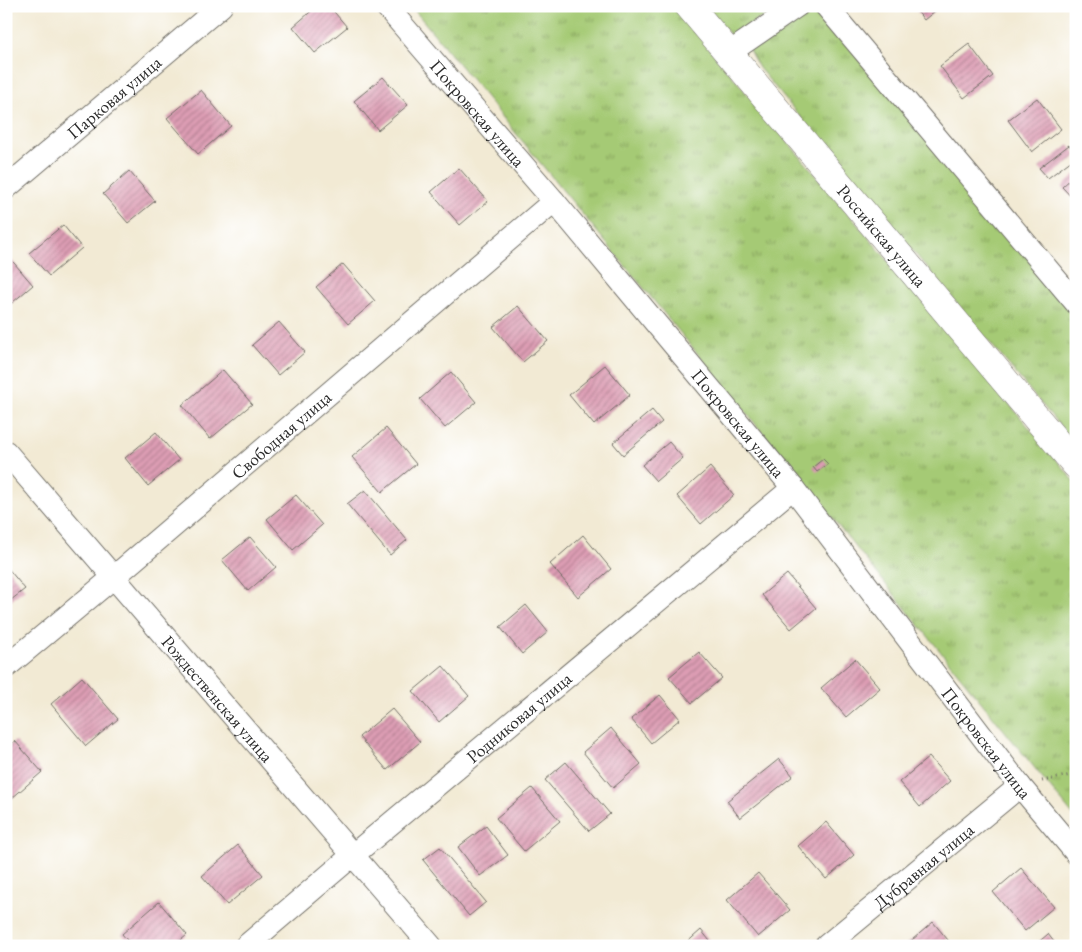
<svg xmlns="http://www.w3.org/2000/svg" width="1082" height="952" viewBox="0 0 1082 952" font-family="'EB Garamond',serif">
	<style>
		.grass { fill: url(#grass-tufts); stroke: #687a50 }
		.building { fill: url(#building-hatch) }
		.lines { fill: none; stroke-linecap: round; stroke-linejoin: round }
		.street-casing { stroke: #716e66; stroke-width: 24 }
		.secondary-casing { stroke: #716e66; stroke-width: 29 }
		.path { stroke: #716e66; stroke-width: 3; stroke-dasharray: 1 4; stroke-linecap: butt }
		.street { stroke: #fff; stroke-width: 22 }
		.secondary { stroke: #fff; stroke-width: 28 }
		.labels { text-anchor: middle; dominant-baseline: central; stroke-width: 4.5; stroke-linejoin: round; paint-order: stroke }
		.street-label { font-size: 18px; fill: #2b2b2b; stroke: #fff }
	</style>
	<defs>
		<pattern id="grass-tufts" width="24" height="20" patternUnits="userSpaceOnUse" patternTransform="scale(1.25)"><rect width="24" height="20" fill="#a5ca74"/><path d="M3 7l-1-3M5 7V3M7 7l1-3M15 17l-1-3M17 17v-4M19 17l1-3" fill="none" stroke="#87a45f"/></pattern>
		<pattern id="building-hatch" width="6" height="6" patternUnits="userSpaceOnUse" patternTransform="scale(1.25)"><rect width="6" height="6" fill="#dd9db4"/><path d="M-1 1l2-2M0 6l6-6M5 7l2-2" fill="none" stroke="#b38093"/></pattern>
	</defs>
	<rect width="100%" height="100%" fill="#fff"/>
	<filter id="ink" filterUnits="userSpaceOnUse"><feTurbulence type="fractalNoise" baseFrequency=".02" numOctaves="2"/><feDisplacementMap in="SourceGraphic" scale="10" xChannelSelector="R" yChannelSelector="G"/><feConvolveMatrix kernelMatrix="1 2 1 2 8 2 1 2 1" color-interpolation-filters="sRGB"/></filter>
	<filter id="wash" filterUnits="userSpaceOnUse"><feTurbulence type="fractalNoise" baseFrequency=".0096" numOctaves="4" result="noise"/><feDisplacementMap in="SourceGraphic" scale="20" xChannelSelector="R" yChannelSelector="G"/><feGaussianBlur stdDeviation="1.12" result="paint"/><feColorMatrix in="noise" values="0 0 0 0 0 0 0 0 0 0 0 0 0 0 0 0 0 1.4 0 .05"/><feComposite in="paint" operator="in"/></filter>
	<g filter="url(#wash)">
		<rect width="100%" height="100%" fill="#f2ead4"/>
		<!-- grass -->
		<path class="grass" d="M411 6H673L1076 483V819L795 472Z
			M706 6H781L731 36Z
			M823 11 1076 314V445L759 68 748 48 801 13Z"/>
		<g id="blocks">
			<!-- building -->
			<path class="building" d="M317 6H329L347 27 315 53 293 27Z
				M913 6H941L924 20Z
				M969 44 993 76 964 98 940 66Z
				M383 77 408 105 378 130 354 101Z
				M201 90 231 126 198 154 167 118Z
				M1037 98 1061 129 1032 152 1008 120Z
				M1069 145 1076 154V157L1048 178 1039 168Z
				M459 168 488 201 460 225 431 192Z
				M129 171 155 201 128 223 103 194Z
				M1076 174V202L1062 187Z
				M63 225 82 248 49 276 29 253Z
				M8 256 33 285 6 308V257Z
				M343 264 375 301 348 324 316 287Z
				M518 306 548 341 523 362 493 327Z
				M279 322 305 352 278 375 252 345Z
				M605 365 630 395 594 425 569 395Z
				M223 370 252 404 210 439 182 405Z
				M451 372 476 402 445 428 420 399Z
				M652 410 662 422 623 455 613 443Z
				M386 428 416 464 382 492 352 457Z
				M156 432 179 460 148 486 125 458Z
				M669 442 683 458 656 481 642 465Z
				M823 459 828 464 817 472 813 467Z
				M710 467 734 495 701 524 677 496Z
				M365 490 407 540 390 555 347 504Z
				M296 495 322 525 293 550 267 519Z
				M583 535 611 569 578 597 550 564Z
				M250 537 276 567 248 591 222 560Z
				M6 566 25 589 6 604Z
				M787 574 816 608 791 629 762 595Z
				M526 605 548 632 522 654 500 627Z
				M699 652 722 678 692 703 669 677Z
				M855 659 880 688 846 717 821 688Z
				M443 666 469 696 439 722 413 691Z
				M82 677 118 719 86 746 51 704Z
				M660 695 680 719 651 743 631 719Z
				M392 709 420 742 387 770 359 737Z
				M611 728 641 764 613 788 583 752Z
				M15 741 42 772 11 799 6 794V748Z
				M929 757 950 781 920 807 899 782Z
				M779 759 793 776 740 818 727 801Z
				M566 762 610 814 589 831 545 780Z
				M532 788 560 821 524 851 496 818Z
				M826 822 854 855 826 879 798 846Z
				M486 826 508 855 480 876 458 847Z
				M238 845 263 875 227 905 202 876Z
				M440 847 486 902 469 916 423 860Z
				M1021 868 1054 907 1025 931 993 892Z
				M758 873 790 910 758 937 727 900Z
				M159 902 187 935 174 946H132L122 934Z
				M933 922 953 946H905Z
				M701 930 714 946H683Z
				M1048 934 1057 946H1034Z"/>
		</g>
	</g>
	<g filter="url(#ink)">
		<use href="#blocks" fill-opacity="0" stroke="#716e66" stroke-width="1"/>
		<g class="lines">
			<!-- street casing -->
			<g class="street-casing">
				<g id="street">
					<path id="s1" d="M386 6 554 201 793 488 1020 786 1076 853"/>
					<path d="M826 6 1076 303"/>
					<path d="M729 53 797 6"/>
					<path id="s2" d="M6 188 221 6"/>
					<path id="s3" d="M6 452 431 946"/>
					<path id="s4" d="M6 667 114 577 554 201"/>
					<path id="s5" d="M246 946 353 855 793 488"/>
					<path id="s6" d="M826 946 1020 786"/>
				</g>
			</g>
			<!-- secondary casing -->
			<g class="secondary-casing">
				<g id="secondary">
					<path id="s7" d="M689 6 1076 465"/>
				</g>
			</g>
			<!-- path -->
			<path class="path" d="M1042 781 1076 774"/>
			<!-- street -->
			<use href="#street" class="street"/>
			<!-- secondary -->
			<use href="#secondary" class="secondary"/>
		</g>
	</g>
	<g class="labels">
		<!-- street labels -->
		<g class="street-label">
			<text stroke="none"><textPath href="#s2" startOffset="141">Парковая улица</textPath></text>
			<text stroke="none"><textPath href="#s1" startOffset="141">Покровская улица</textPath></text>
			<text stroke="none"><textPath href="#s7" startOffset="300">Российская улица</textPath></text>
			<text stroke="none"><textPath href="#s1" startOffset="546">Покровская улица</textPath></text>
			<text stroke="none"><textPath href="#s4" startOffset="360">Свободная улица</textPath></text>
			<text stroke="none"><textPath href="#s3" startOffset="325">Рождественская улица</textPath></text>
			<text stroke="none"><textPath href="#s5" startOffset="356">Родниковая улица</textPath></text>
			<text stroke="none"><textPath href="#s1" startOffset="951">Покровская улица</textPath></text>
			<text stroke="none"><textPath href="#s6" startOffset="126">Дубравная улица</textPath></text>
		</g>
	</g>
	<!-- margin -->
	<rect width="1082" height="952" fill="none" stroke="#fff" stroke-width="25"/>
</svg>
